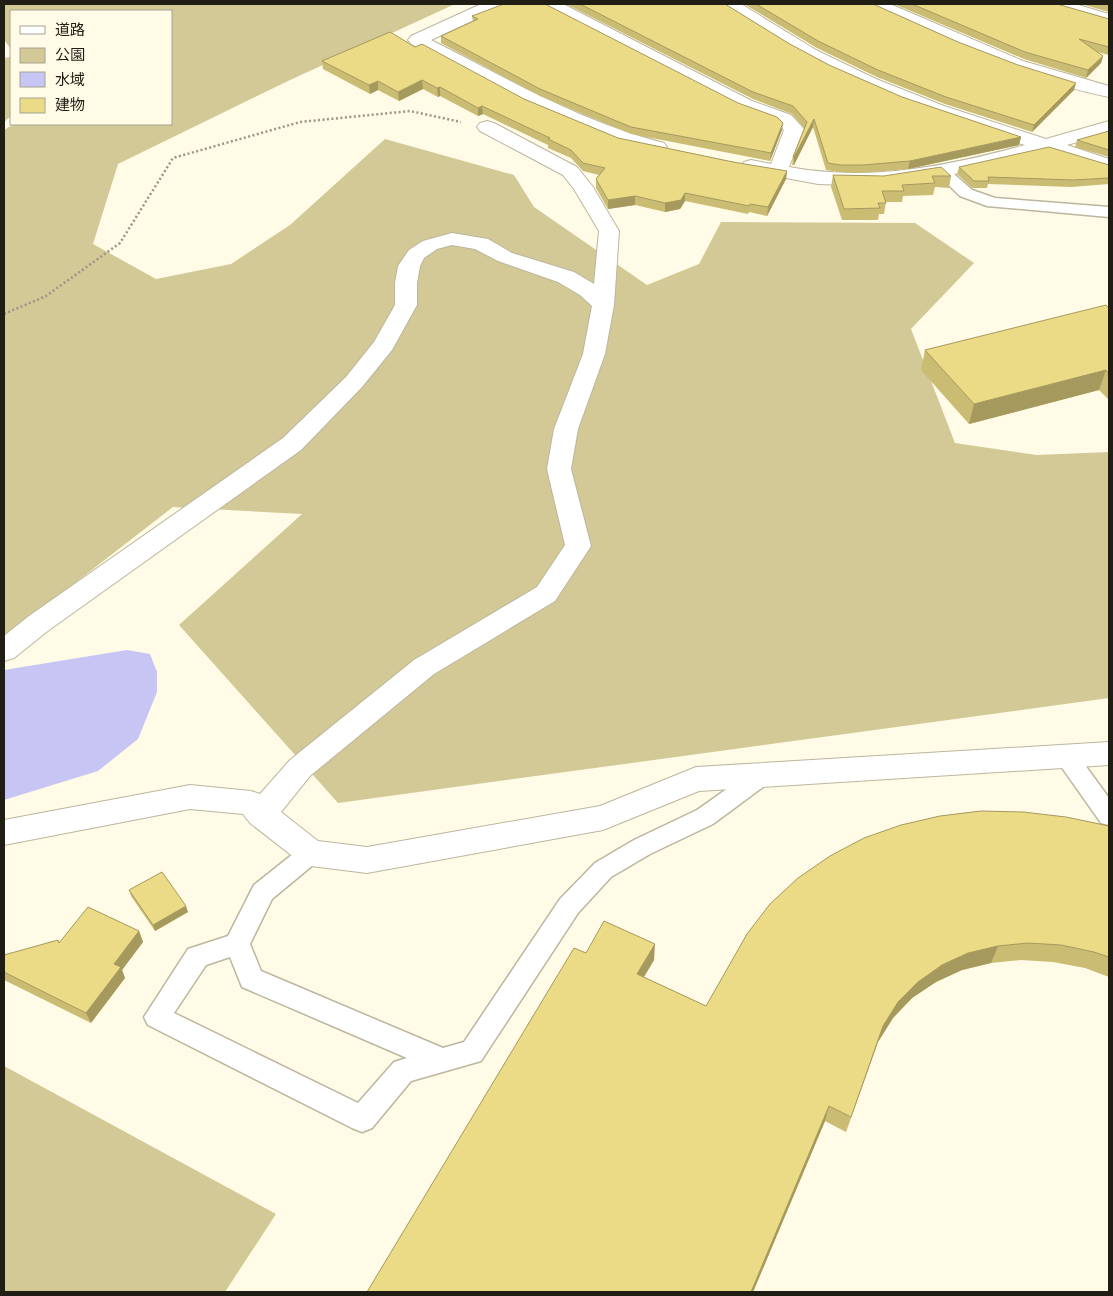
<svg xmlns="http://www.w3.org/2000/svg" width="1113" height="1296" viewBox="0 0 1113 1296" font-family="'Titillium Web','Noto Sans JP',sans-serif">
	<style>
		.green { fill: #d3c996 }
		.water { fill: #c7c5f3 }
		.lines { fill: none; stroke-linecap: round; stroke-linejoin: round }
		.lane-casing { stroke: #bbb69d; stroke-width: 3 }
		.street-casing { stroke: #bbb69d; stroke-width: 2 }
		.path { stroke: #999686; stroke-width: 2.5; stroke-dasharray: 2 2.5; stroke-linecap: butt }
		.lane { fill: #fff; fill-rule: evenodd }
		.street { fill: #fff; fill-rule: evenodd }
		.wall { fill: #cbbc73 }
		.shaded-wall { fill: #a5995e }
		.building { fill: #ecdb86; stroke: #a5995e }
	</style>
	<rect width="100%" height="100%" fill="#fffbe6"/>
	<!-- green -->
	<path class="green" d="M4 4H455L288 81 118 164 93 244 156 279 231 264 290 225 385 139 514 175 534 207 647 285 699 264 721 222 915 223 974 263 911 329 955 443 1037 455 1109 452V698L338 803 179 625 302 514 173 507 4 638V130L14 124H171V11H11V49L4 40Z
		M11 57V116L4 122V58Z
		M4 1066 276 1214 225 1292H4Z"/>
	<!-- water -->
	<path class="water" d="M127 650 150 654 157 672V692L138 739 98 771 4 800V670Z"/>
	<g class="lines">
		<!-- lane casing -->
		<g class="lane-casing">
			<path id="lane" d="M941 165 946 167 972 190 995 198 1109 207V217L987 206 960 196 933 170 936 167Z
				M1066 747 1074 750 1109 798V825L1101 823 1058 762 1055 756 1058 750Z
				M763 766 771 769 774 775 771 781 713 824 650 854 611 877 578 913 481 1061 411 1081 372 1128 362 1132 352 1128 148 1025 144 1017 188 949 228 936 254 885 303 846 311 843 319 846 323 853 319 860 272 899 250 944 261 971 443 1048 464 1042 560 899 595 863 634 840 697 810 755 769ZM230 957 242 987 407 1058 394 1062 358 1103 174 1013 206 965Z"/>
		</g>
		<!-- street casing -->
		<g class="street-casing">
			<path id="street" d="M481 4H503L500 8 431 40C509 79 578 121 664 143L667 147 664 151C654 154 644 150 634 147 554 127 484 81 411 44L408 40 411 36Z
				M541 4H563L752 101 791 115 804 129 789 167C869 182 948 166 1025 145 959 124 891 102 829 71 792 53 758 30 724 8L722 4H741L816 50 876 79 944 106 1046 139 1109 121V133L1067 145 1109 159V171L1046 151 943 177 874 186 818 184 744 170 741 166 744 162 751 160 771 164 784 130 777 123 738 109 544 8Z
				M867 4H890L1023 61 1109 86V97C1026 80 947 43 870 8Z
				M1049 4H1075L1109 14V25L1052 8Z
				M487 121 494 123 577 167 593 187 619 231 614 305 605 354 578 429 571 469 591 546 555 601 434 674 310 776 281 812 318 841 367 847 600 806 696 767 1109 742V765L699 791 603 830 367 873 311 866 300 862 250 823 243 814 190 809 4 845V820L190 785 251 791 260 794 290 760 414 660 537 587 565 545 547 469 554 429 583 354 592 306 580 295 558 282 498 261 475 249 452 245 437 249 424 258 420 266 417 283V305L392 350 362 387 301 450 49 630 14 658 4 661V636L29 616 283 438 346 377 374 342 395 305V283L398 266 409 250 423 241 452 233 488 239 512 253 574 272 594 284 599 231 574 189 563 175 480 131 477 127 480 123Z"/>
		</g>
		<!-- path -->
		<path class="path" d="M4 314 46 296 120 243 173 158 300 122 410 111 461 122"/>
		<!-- lane -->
		<use href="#lane" class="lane"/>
		<!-- street -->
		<use href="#street" class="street"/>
	</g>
	<!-- wall -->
	<path class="wall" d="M566 4H725L788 43 829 65 902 97 1021 137 1019 145 908 169 861 173 839 172 826 170 813 127 794 165H792L793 157 804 128 792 114 753 99Z
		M744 4H873L958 42 1074 90 1032 132 945 104 877 77 817 48Z
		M894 4H1057L1109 19V55L1097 52 1103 56 1101 63 1086 78 1024 59Z
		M1081 4H1109V12Z
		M472 16 782 130 770 161 631 134 540 96 441 43V36L473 22Z
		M415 47 524 99 618 138 733 162 787 171 786 179 767 216 749 212 748 214 685 201 680 209 665 212 635 205 608 209 596 188V179L599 175 583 171 571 158 548 148V145L483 114 478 116 440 96 438 97 423 89 399 101 378 90 370 94 323 69 322 61Z
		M1109 131V157L1075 147 1077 140Z
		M1109 165V184L1071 187 988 184 987 188H972L957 174 959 167Z
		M833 175 884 176H951L949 188 935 187 933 195 903 196 902 202H886L884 214H879L878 220H842L831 187Z
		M1109 308V400L1099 390 969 424 921 370 925 350Z
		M1109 826V977L1085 968 1053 962 1021 960 991 963 962 970 936 982 912 998 893 1018 878 1042 846 1132 825 1121 753 1292H367L586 953 654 960 644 977 706 1006Z
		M129 890 188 912 155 931 131 896Z
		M139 931 143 942 122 970 125 978 91 1023 4 980V955L59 943Z"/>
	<!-- shaded-wall -->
	<path class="shaded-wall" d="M1103 56 1101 63 1086 78 1088 70Z
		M422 80 423 89 399 101 398 92Z
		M378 81V90L370 94 369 85Z
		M1076 83 1074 90 1032 132 1034 125Z
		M440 87V96L438 97 437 88Z
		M482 106 483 114 478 116V108Z
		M814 119 813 127 794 165V157Z
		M783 123 782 130 770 161 771 153Z
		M1021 137 1019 145 908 169 910 161Z
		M787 171 786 179 767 216 768 207Z
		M685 193V201L680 209 665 212V203Z
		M635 196V205L608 209V200Z
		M1106 370 1099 390 969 424 974 404Z
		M186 906 188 912 155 931 153 925Z
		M139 931 143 942 122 970 125 978 91 1023 86 1013 114 964Z
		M655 944 654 960 636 990 637 974Z
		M998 946 991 963 962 970 936 982 912 998 893 1018 878 1042 846 1132 883 1026 898 1002 918 982 942 965 968 953Z
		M829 1106 825 1121 753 1292H751Z"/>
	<!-- building -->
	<path class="building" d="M504 4H545L738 103 777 117 783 123 771 153 631 127 540 89 441 36 478 19 472 16Z
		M580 4H725L788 43 829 65 902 97 1021 137 910 161 863 165H840L828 163 814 119 794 157H793L807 122 793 106 753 92Z
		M756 4H873L958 42 1018 65 1076 83 1034 125 946 97 878 70 818 41Z
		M912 4H1057L1109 19V47L1079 39 1103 56 1088 70 1025 52Z
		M390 32 415 47 422 44 524 99 618 138 733 162 787 171 768 207 750 204 749 206 685 193 681 200 665 203 635 196 608 200 596 179 605 168 583 163 571 150 548 139 550 138 482 106 478 108 440 87 437 88 422 80 398 92 378 81 369 85 322 61Z
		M1109 131V150L1077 140Z
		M1049 147 1109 165V178L1073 180 988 177 989 181H974L959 167Z
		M941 167 951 176H932L935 183 902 185 904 191H882L886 203H878L880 208 844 209 833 175 884 176Z
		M1106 305 1109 308V374L1106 370 974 404 925 350Z
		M981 811 1023 812 1066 817 1109 826V957L1094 952 1061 945 1028 943 998 946 968 953 942 965 918 982 898 1002 883 1026 851 1117 829 1106 751 1292H367L574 948 586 953 604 921 655 944 637 974 706 1006 747 934 770 904 798 878 830 856 864 838 901 825 940 816Z
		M162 872 186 906 153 925 129 890Z
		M88 907 139 931 114 964 121 967 86 1013 4 972V955L58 940 59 943Z"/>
	<!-- border -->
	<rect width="1113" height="1296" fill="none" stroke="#201e14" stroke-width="10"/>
	<!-- legend -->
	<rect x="10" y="10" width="162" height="115" fill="#fffbe6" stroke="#a6a392"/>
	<rect x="20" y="26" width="25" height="8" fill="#ffffff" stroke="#a6a392"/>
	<text x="55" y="35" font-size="15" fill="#201e14">道路</text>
	<rect x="20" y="48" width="25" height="15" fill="#d3c996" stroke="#a6a392"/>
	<text x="55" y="60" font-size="15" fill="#201e14">公園</text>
	<rect x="20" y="72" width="25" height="15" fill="#c7c5f3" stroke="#a6a392"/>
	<text x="55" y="85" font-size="15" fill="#201e14">水域</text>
	<rect x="20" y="98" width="25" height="15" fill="#ecdb86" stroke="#a6a392"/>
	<text x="55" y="110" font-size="15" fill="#201e14">建物</text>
</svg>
